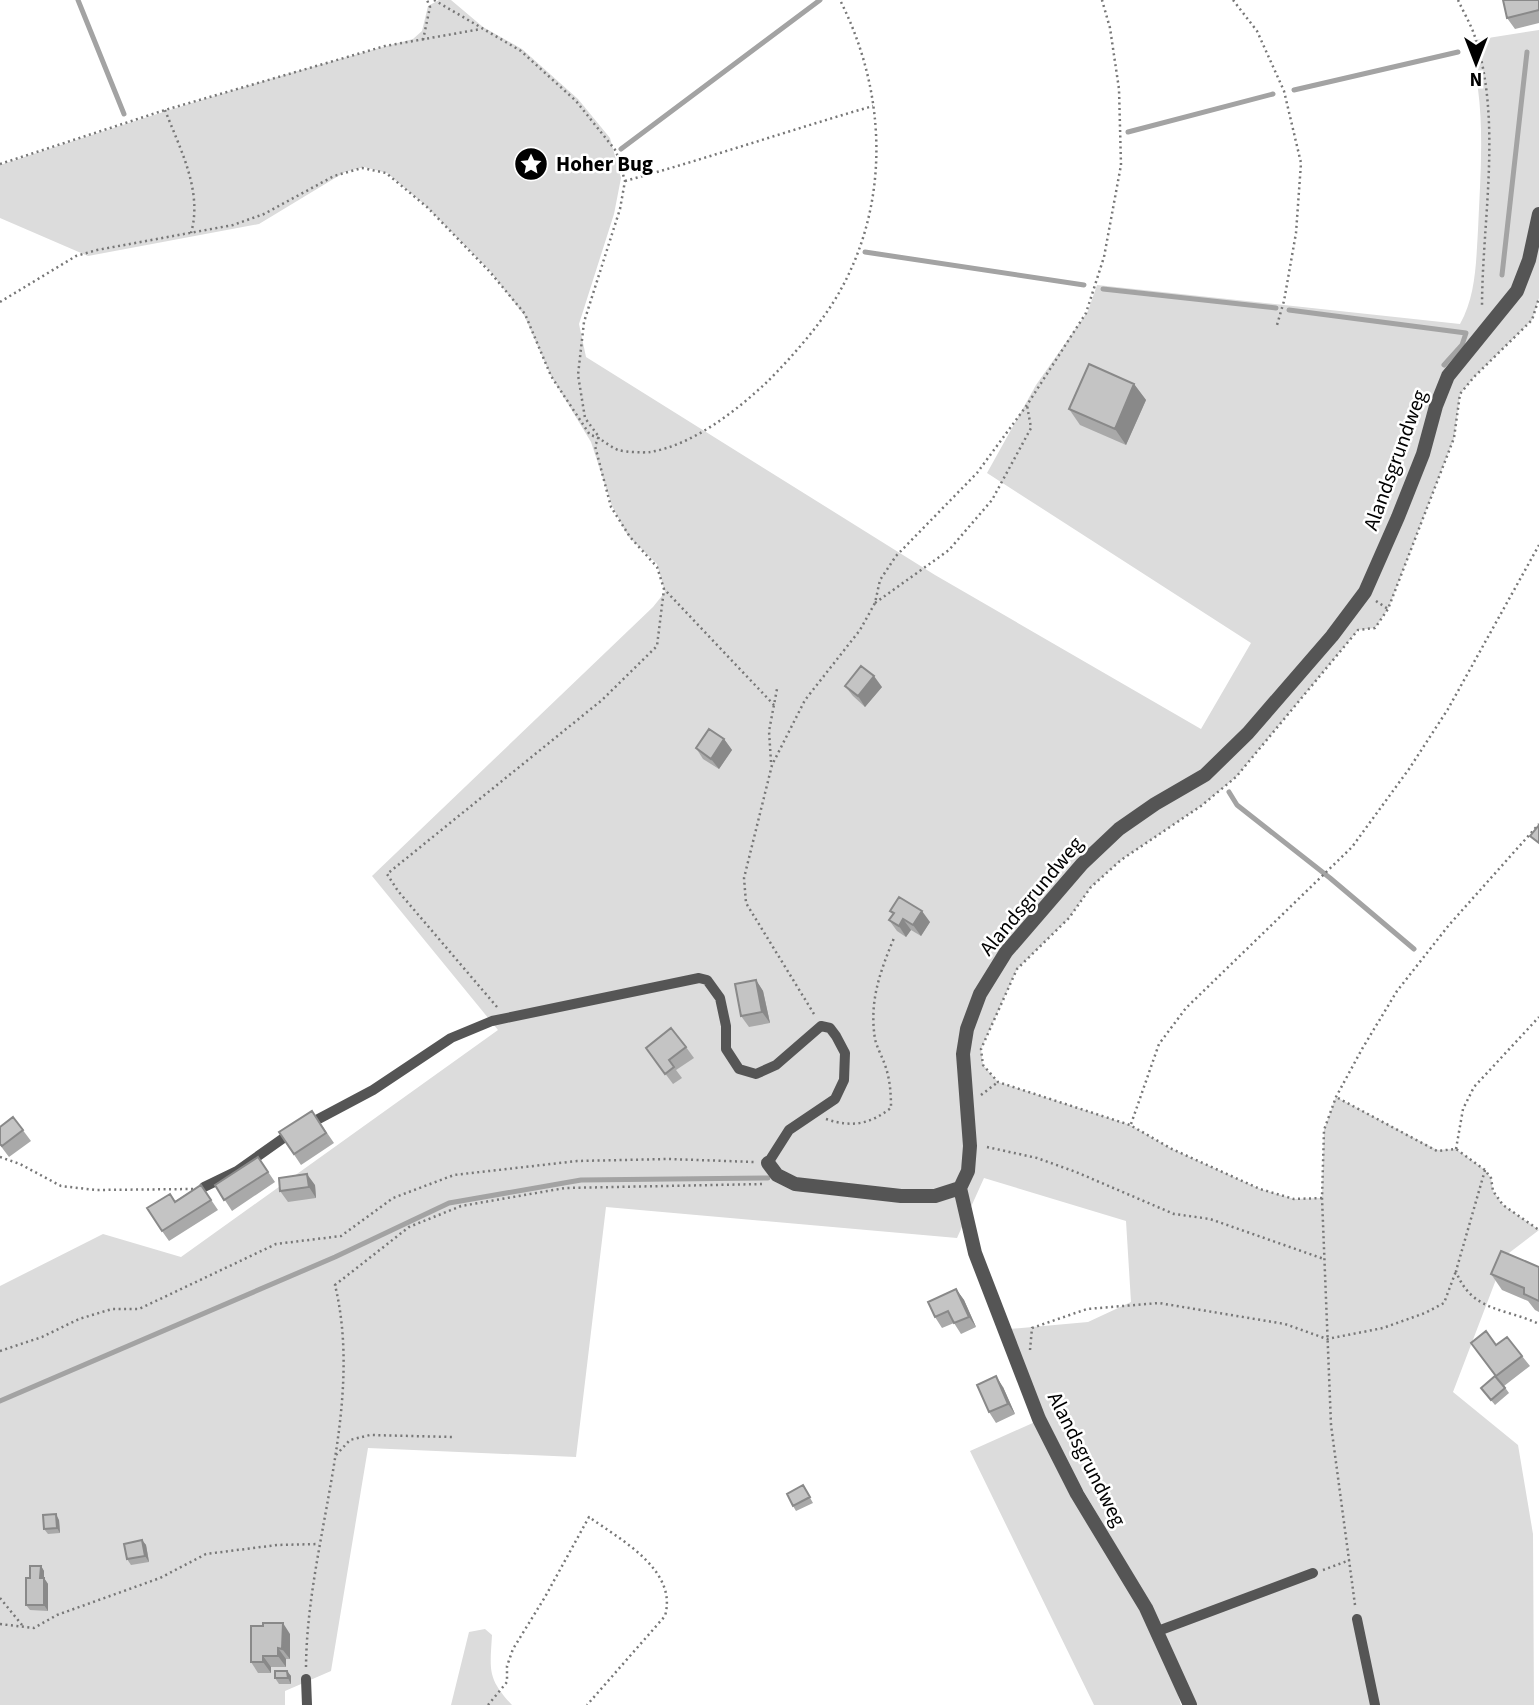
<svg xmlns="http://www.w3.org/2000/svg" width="1539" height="1705" viewBox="0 0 1539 1705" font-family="'Source Sans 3',sans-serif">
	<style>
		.green { fill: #dcdcdc }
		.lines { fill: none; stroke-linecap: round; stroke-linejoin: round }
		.stream { stroke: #a3a3a3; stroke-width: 5 }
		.path { stroke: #777; stroke-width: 2.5; stroke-dasharray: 2 3.5; stroke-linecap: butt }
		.lane { stroke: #555; stroke-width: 10 }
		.street { stroke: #555; stroke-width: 14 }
		.wall { fill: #a9a9a9 }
		.shaded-wall { fill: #898989 }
		.building { fill: #c4c4c4; stroke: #898989; stroke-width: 2 }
		.labels { text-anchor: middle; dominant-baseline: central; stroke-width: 5; stroke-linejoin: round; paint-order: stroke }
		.poi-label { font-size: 21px; font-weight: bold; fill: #000; stroke: #fff; text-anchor: start }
		.street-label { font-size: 21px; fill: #000; stroke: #fff }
	</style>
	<rect width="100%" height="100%" fill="#fff"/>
	<!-- green -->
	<path class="green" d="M439 0H451L483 27 522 49 578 99 610 138 621 178 614 214 579 324 586 357 935 575 1201 729 1251 643 987 473 1036 385 1088 311 1097 285 1460 324C1476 296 1476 262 1478 230 1480 183 1484 135 1478 89 1476 73 1472 57 1469 41L1539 30V298L1532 320 1474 377 1460 394 1454 438 1388 609 1375 628 1358 630 1236 777 1201 806 1121 860 1091 887 1069 918 1017 969 981 1049 983 1065 998 1082 1130 1125 1172 1149 1260 1189 1294 1199 1322 1198 1324 1130 1336 1097 1437 1150 1456 1149 1485 1170 1491 1178 1493 1191 1503 1205 1539 1230 1505 1256 1453 1392 1518 1445 1533 1534 1534 1705H1192L1152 1606 1046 1428 1009 1329 1088 1322 1131 1302 1126 1221 984 1178 957 1238 606 1207 576 1457 368 1448 331 1671 285 1691V1705H0V1286L103 1234 181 1257 498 1030 372 876 653 607 665 592 657 564 628 536 612 506 591 442 551 376 524 315 490 271 425 205 387 173 364 167 345 172 259 224 88 256 0 218V165C137 119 274 76 413 39L422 31 428 6Z
		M1035 1422C1078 1520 1153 1602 1181 1705H1094L970 1451Z
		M485 1629 492 1635C490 1670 487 1678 512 1705H451L469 1632Z"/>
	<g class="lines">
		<!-- stream -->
		<path class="stream" d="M78 0 124 114
			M1294 90 1458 52
			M1128 132 1273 94
			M621 149 820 0
			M865 252 1084 285
			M1502 275 1527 52
			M1103 289 1276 308
			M1289 310 1466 333 1462 345 1444 365
			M1229 792 1237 805 1330 878 1414 949
			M0 1401 335 1257 449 1203 581 1180 768 1178"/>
		<!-- path -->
		<path class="path" d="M434 0 521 51 576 101 616 151 625 181 620 209 584 322 578 375 585 418 599 437
			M1233 0 1257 31 1284 91 1301 163 1296 233 1284 301 1277 325
			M1458 0C1463 11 1470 23 1474 34 1503 119 1482 220 1482 308
			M423 40 430 7 427 0
			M165 110C180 149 203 191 191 233
			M0 164 165 110 385 46 481 29
			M625 181C709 158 790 130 873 106
			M0 302 76 256 97 250 233 225 264 214 334 176 362 168 386 173 427 207 490 272 525 314 551 376 590 435C602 438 608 446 618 450 626 452 642 453 650 452 693 445 736 411 767 382 792 357 823 322 840 291 891 200 886 91 840 0
			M599 437 595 446 611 507 630 537 657 567 664 589 774 705
			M1376 601 1388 609
			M875 603 949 550 992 500 1031 428 1027 405
			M771 762 769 731 777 689
			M497 1007 398 891 387 874 602 700 657 646 664 589
			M814 1014 746 903 744 878 772 765 805 700 860 630 875 603 880 580 896 556 977 473 1027 405 1086 313 1104 257 1121 165 1119 89 1110 28 1102 0
			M981 1095 998 1082
			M1338 1098 1437 1151 1456 1149 1485 1170 1491 1178 1493 1191 1503 1205 1539 1230
			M826 1119C852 1128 870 1124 891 1108 891 1093 890 1079 885 1065 882 1056 877 1048 875 1039 869 1001 880 972 894 938
			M1131 1124 1159 1044 1186 1008 1352 847 1409 769 1448 709 1539 545
			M987 1147 1037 1158 1076 1172 1174 1214 1210 1219 1324 1259
			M1456 1149 1463 1109 1474 1087 1539 1017
			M0 1157 20 1164 61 1186 96 1190 193 1189
			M1485 1170 1456 1271C1471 1312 1506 1308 1539 1324
			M1322 1198 1294 1199 1260 1189 1172 1149 1130 1125 998 1082 983 1065 981 1049 1017 969 1069 918 1091 887 1121 860 1201 806 1236 777 1358 630 1375 628 1388 609 1454 438 1460 394 1474 377 1532 320 1539 298
			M1030 1350 1032 1328 1087 1309 1159 1303 1285 1324 1327 1339 1383 1328 1425 1313 1444 1303 1456 1271
			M0 1351 42 1337 79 1319 112 1309H139L276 1244 341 1236 393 1198 454 1175 577 1161 668 1159 755 1162
			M336 1455 350 1440 370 1435 452 1437
			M1323 1570 1350 1560
			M0 1598 22 1625
			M1355 1605 1331 1425 1322 1198 1324 1130 1336 1097 1362 1049 1397 991 1449 925 1539 824
			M0 1624 34 1628 57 1615 160 1578 206 1554 277 1545 319 1544
			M306 1667C307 1542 365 1410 335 1285L409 1227 461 1206 565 1188 764 1184
			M488 1705 507 1682V1666L513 1649 545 1597 589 1517C621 1540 678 1570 665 1616L587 1705"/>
		<!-- lane -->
		<path class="lane" d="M309 1124 373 1090 451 1038 492 1021 699 978 707 980 720 998 726 1026V1049L739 1069 756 1074 776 1065 821 1026 830 1028 836 1036 845 1053 844 1080 835 1099 789 1130 768 1163
			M204 1187 237 1171 292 1132
			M1357 1619 1375 1705
			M1158 1631 1313 1573
			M306 1679 307 1705"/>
		<!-- street -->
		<path class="street" d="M768 1163 777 1175 795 1184 901 1196H935L960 1188
			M1190 1705 1146 1608 1077 1494 1039 1419 975 1253 960 1188 968 1171 970 1146 963 1054 967 1029 980 994 1006 952 1082 864 1119 829 1155 804 1205 775 1248 733 1332 636 1365 592 1398 517 1423 454 1436 406 1448 376 1517 291 1529 260 1539 214"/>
	</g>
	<!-- wall -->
	<path class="wall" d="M1539 0V23L1515 29 1507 18Z
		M1134 384 1146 400 1126 445 1080 425 1069 409Z
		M845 686 882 687 865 707 853 696Z
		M724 739 732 750 719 769 703 759 696 748Z
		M890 911 930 922 921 936 911 930 906 937 897 931 889 920 893 915Z
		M756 980 763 991 770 1023 749 1027 741 1016Z
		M686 1047 694 1058 676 1070 682 1078 673 1084 646 1048Z
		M312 1111 334 1143 301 1165 279 1132Z
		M13 1117 31 1141 9 1157 0 1145V1127Z
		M258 1157 275 1182 232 1211 215 1185Z
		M201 1185 218 1210 169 1241 162 1231 175 1201Z
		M315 1185 316 1198 288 1202 280 1191Z
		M1539 1267V1312L1535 1310 1528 1301 1502 1290 1491 1274Z
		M956 1289 964 1300 976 1327 961 1334 954 1323 942 1328 935 1317Z
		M1471 1343 1496 1345 1522 1356 1530 1366 1504 1386 1509 1393 1495 1405 1481 1388 1499 1381Z
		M1003 1387 1015 1414 996 1423 989 1412Z
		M803 1485 813 1503 796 1511 793 1506Z
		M59 1520 60 1533 48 1534 44 1529Z
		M142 1540 146 1545 149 1562 131 1565 127 1559Z
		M41 1566 44 1571V1578L48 1584V1611L30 1610 26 1605 30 1578Z
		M290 1634V1659H286V1667H271V1673H258L251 1662Z
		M287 1671 291 1676V1684H279L275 1678Z"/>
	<!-- shaded-wall -->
	<path class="shaded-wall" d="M1134 384 1146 400 1126 445 1115 429Z
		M874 676 882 687 865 707 858 696Z
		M724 739 732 750 719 769 711 759Z
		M922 911 930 922 921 936 913 925Z
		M903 919 911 930 906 937 899 926Z
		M756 980 763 991 770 1023 762 1012Z
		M307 1174 315 1185 316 1198 309 1187Z
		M956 1289 964 1300 976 1327 969 1317Z
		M996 1376 1003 1387 1015 1414 1008 1404Z
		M56 1514 59 1520 60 1533 57 1528Z
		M142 1540 146 1545 149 1562 145 1556Z
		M41 1566 44 1571V1584L40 1578Z
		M44 1578 48 1584V1611L44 1605Z
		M283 1623 290 1634V1659L282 1649Z
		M278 1648 286 1659V1667L278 1656Z
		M263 1656 271 1667V1673L263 1662Z
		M287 1671 291 1676V1684L288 1678Z"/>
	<!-- building -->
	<path class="building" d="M1503 0H1539V10L1507 18Z
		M1089 364 1134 384 1115 429 1069 409Z
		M861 666 874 676 858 696 845 686Z
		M709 729 724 739 711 759 696 748Z
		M1539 825V843L1530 836Z
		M899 897 922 911 913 925 903 919 899 926 889 920 894 913 890 911Z
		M756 980 762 1012 741 1016 735 984Z
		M671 1028 686 1047 669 1060 674 1067 665 1074 646 1048Z
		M312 1111 326 1133 294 1154 279 1132Z
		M13 1117 23 1130 2 1146 0 1144V1127Z
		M258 1157 268 1172 224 1200 215 1185Z
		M307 1174 309 1187 280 1191 279 1178Z
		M201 1185 211 1200 162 1231 147 1208 170 1194 175 1202Z
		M1501 1251 1539 1267V1301L1524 1294V1288L1491 1274Z
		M956 1289 969 1317 954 1323 948 1311 935 1317 928 1302Z
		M1486 1331 1496 1345 1507 1337 1522 1356 1496 1376 1471 1343Z
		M996 1376 1008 1404 989 1412 977 1385Z
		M1495 1376 1505 1388 1491 1400 1481 1388Z
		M803 1485 810 1497 793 1506 787 1494Z
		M56 1514 57 1528 44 1529 43 1515Z
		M142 1540 145 1556 127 1559 124 1544Z
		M30 1566H41L40 1578H44V1605H26V1578H30Z
		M263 1623H283L282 1649 278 1648V1656H263V1662H251V1626H263Z
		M275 1671H287L288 1678H275Z"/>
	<!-- icons -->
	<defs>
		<g id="sight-disc" transform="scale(1.75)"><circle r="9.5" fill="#000" stroke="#fff"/><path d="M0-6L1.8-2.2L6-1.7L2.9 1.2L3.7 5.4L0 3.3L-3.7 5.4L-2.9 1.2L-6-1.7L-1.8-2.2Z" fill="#fff"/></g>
	</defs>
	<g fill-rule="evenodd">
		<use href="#sight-disc" x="531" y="164"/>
	</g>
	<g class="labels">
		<!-- poi labels -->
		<g class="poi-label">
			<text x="556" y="164">Hoher Bug</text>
		</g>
		<!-- street labels -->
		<g class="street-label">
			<text transform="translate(1395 460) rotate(-70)">Alandsgrundweg</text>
			<text transform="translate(1031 896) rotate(-50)">Alandsgrundweg</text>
			<text transform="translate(1087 1459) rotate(63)">Alandsgrundweg</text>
		</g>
	</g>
	<!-- north arrow -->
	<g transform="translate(1476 63) rotate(180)" stroke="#ffffff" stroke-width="5" paint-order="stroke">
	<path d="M0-5L12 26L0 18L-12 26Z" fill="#000000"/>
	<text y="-10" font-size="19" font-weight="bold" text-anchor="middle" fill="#000000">N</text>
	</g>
</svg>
